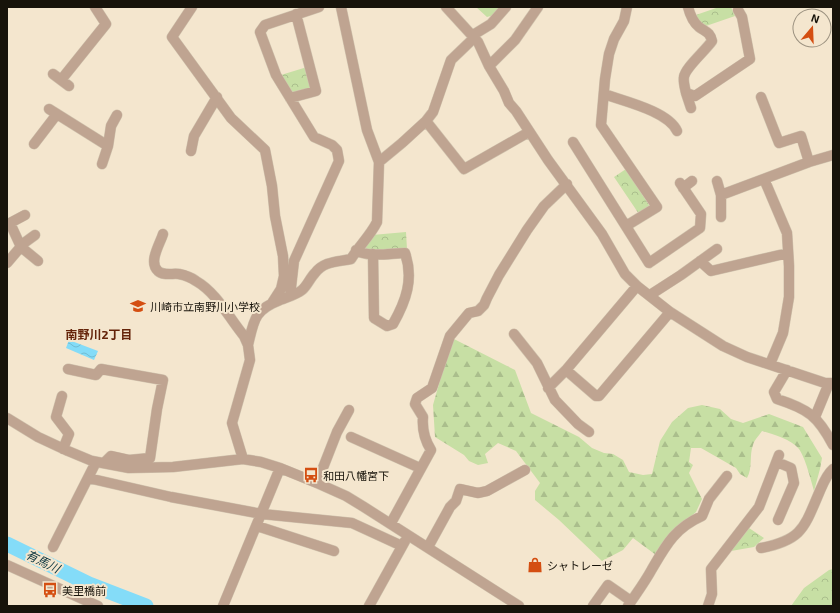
<svg xmlns="http://www.w3.org/2000/svg" width="840" height="613" viewBox="0 0 840 613" font-family="'Exo 2','Noto Sans JP',sans-serif">
	<style>
		.forest { fill: url(#forest-firs) }
		.park { fill: url(#park-crowns) }
		.water { fill: url(#water-waves) }
		.lines { fill: none; stroke-linecap: round; stroke-linejoin: round }
		.river { stroke: #84dcf8; stroke-width: 15 }
		.minor-casing { stroke: #d1c4af; stroke-width: 11 }
		.minor { stroke: #bfa491; stroke-width: 10 }
		.labels { text-anchor: middle; dominant-baseline: central; stroke-width: 4; stroke-linejoin: round; paint-order: stroke }
		.poi-label { font-size: 11px; fill: #17130a; stroke: #f4e6ce; text-anchor: start }
		.neighbourhood-label { font-size: 12px; font-weight: bold; fill: #65240a; stroke: #f4e6ce }
		.water-label { font-size: 12px; font-style: italic; fill: #07333e; stroke: #f4e6ce }
	</style>
	<defs>
		<pattern id="forest-firs" width="22" height="20" patternUnits="userSpaceOnUse"><rect width="22" height="20" fill="#c7dfa4"/><path d="M5 1l3.5 6h-7zM16 11l3.5 6h-7z" fill="#aabe8c"/></pattern>
		<pattern id="park-crowns" width="20" height="18" patternUnits="userSpaceOnUse"><rect width="20" height="18" fill="#c7dfa4"/><path d="M2 6a3 3 0 1 1 6 0M12 15a3 3 0 1 1 6 0" fill="none" stroke="#aabe8c"/></pattern>
		<pattern id="water-waves" width="16" height="10" patternUnits="userSpaceOnUse"><rect width="16" height="10" fill="#84dcf8"/><path d="M0 5q4-4 8 0t8 0" fill="none" stroke="#71bcd3"/></pattern>
	</defs>
	<rect width="100%" height="100%" fill="#f4e6ce"/>
	<!-- forest -->
	<path class="forest" d="M476 7H500L494 15 487 17Z
		M452 338 515 370 531 413 579 437 592 448 604 453 613 454 623 460 629 472 643 475 652 474 660 441 672 422 688 408 702 405 720 409 731 419 743 423 769 414 803 427 822 458 820 469 814 491C811 480 805 457 799 449 791 439 773 434 762 431 759 436 754 440 753 445 749 455 753 468 747 478L740 474 736 468 701 448H691L689 462 693 465 689 473 702 499 696 512 670 535 656 555 633 538 623 550 602 561 559 520 535 500V491L540 483 516 451 498 443 485 454 488 463 478 465 469 461 464 455 435 437 433 405Z"/>
	<!-- park -->
	<path class="park" d="M719 7H731L735 16 706 26 693 16Z
		M307 67 312 88 294 93 290 91 281 75Z
		M626 169 649 205 648 209 639 214 614 177Z
		M406 232 407 249 365 251 362 247 372 235Z
		M749 528 764 538 754 547 731 551Z
		M833 569V606H791L804 588 829 570Z"/>
	<!-- water -->
	<path class="water" d="M69 340 98 351 94 360 66 348Z"/>
	<g class="lines">
		<!-- river -->
		<path class="river" d="M7 544 89 584 146 606"/>
		<!-- minor casing -->
		<g class="minor-casing">
			<path id="minor" d="M192 7 172 37 231 118 265 150 272 186 275 216 283 256 284 276 281 289 272 303
				M446 7 478 42 489 66 504 91 509 103 516 111 548 160 602 234 625 274 637 286 670 312 723 346 747 357 825 383H833
				M688 7C690 15 693 22 699 27 706 32 710 32 712 41 705 51 685 68 684 77 683 81 685 88 686 93L695 96 750 59 742 17 738 10
				M473 35 491 24 506 7
				M489 66 515 40 538 7
				M53 74 69 86
				M61 80 106 24 95 7
				M686 93 691 108
				M604 94C623 101 668 111 677 131
				M761 97 779 143 801 136 809 162
				M290 98 316 91 296 14
				M49 109 108 146
				M426 121 464 169 529 132
				M573 142 649 263 700 228 701 214 680 183
				M34 144 57 114
				M191 151 194 136 217 97
				M379 162 402 143 426 121 433 112 451 60 475 37
				M102 164 108 146 111 126 117 115
				M764 179 787 233 789 266V297L783 333 770 364
				M717 181 721 195V217
				M683 188 692 181
				M721 195 809 162 833 155
				M25 215 10 223 21 247 38 261
				M626 226 657 207 601 125 605 79 609 54 614 39 624 21 627 7
				M163 234C160 244 148 262 158 271 163 276 173 273 179 274 184 275 192 278 196 281 217 293 229 318 244 336L248 345 250 360 232 423 243 459
				M356 250C367 258 392 253 405 253 414 279 406 301 393 324L387 326 374 318 373 254
				M700 261 711 271 788 253
				M7 263 24 243 35 235
				M637 286 566 370 596 396H599L670 312
				M650 295 681 275 717 249
				M290 296 294 261 339 161 337 150 332 145 314 137 276 75 260 32 265 25 319 7
				M514 334 537 363 555 400 578 424 589 432
				M248 345C254 320 254 310 280 300 287 297 296 295 302 290 307 286 310 278 315 273 324 261 337 262 351 259 359 246 370 236 377 222L379 162 367 130 341 7
				M68 369 96 375 101 369 163 380 157 409 150 458 129 460 111 456 104 463
				M787 370 774 392 777 399C808 409 818 416 833 445
				M548 388 566 370
				M62 396 56 417 69 434 63 449
				M815 417 829 383
				M7 418 38 437 68 451 92 461 129 468 173 467 243 459 261 462 280 468 317 483 346 496 364 507 519 606
				M351 437 420 468
				M777 462 791 468 794 483 778 520
				M88 478 171 497 262 514 352 523 402 546
				M317 483 337 432 349 410
				M391 523 431 450C424 439 422 429 423 417L415 404 417 398 432 388 450 336 469 313 478 311 484 305 487 298 499 275 527 230 544 206 567 184
				M257 526 334 551
				M53 547 96 462
				M428 547 450 507 456 501 460 489 478 493 487 491 525 470
				M761 548C802 540 804 528 819 493 823 484 826 475 833 469
				M7 565 98 606
				M223 606 280 468
				M369 606 405 541
				M593 606 608 585 631 601
				M628 606C636 594 645 582 652 569 666 545 675 528 702 516L709 499 727 476
				M708 606 712 594 711 569 759 507 779 455"/>
		</g>
		<!-- minor -->
		<use href="#minor" class="minor"/>
	</g>
	<!-- icons -->
	<defs>
		<g id="school-bare" transform="scale(1.2)"><path d="M0-5L7-2L0 1L-7-2ZM-4 1L0 2.5L4 1V4Q0 6-4 4Z" fill="#d44e11" stroke="#f4e6ce" stroke-width="2.5" paint-order="stroke"/></g>
		<g id="bus-bare" transform="scale(1.2)"><path d="M-5-6H5V4H4V6H2V4H-2V6H-4V4H-5ZM-3.5-4V0h7V-4ZM-3.5 1.2v1.5H-2V1.2ZM2 1.2v1.5H3.5V1.2Z" fill="#d44e11" stroke="#f4e6ce" stroke-width="2.5" paint-order="stroke"/></g>
		<g id="shop-bare" transform="scale(1.2)"><path d="M-5-2.5h2.3a2.7 3.5 0 0 1 5.4 0H5L5.5 6h-11ZM-1.5-2.5h3a1.5 2.3 0 0 0-3 0Z" fill="#d44e11" stroke="#f4e6ce" stroke-width="2.5" paint-order="stroke"/></g>
	</defs>
	<g fill-rule="evenodd">
		<use href="#school-bare" x="138" y="306"/>
		<use href="#bus-bare" x="311" y="475"/>
		<use href="#shop-bare" x="535" y="565"/>
		<use href="#bus-bare" x="50" y="590"/>
	</g>
	<g class="labels">
		<!-- poi labels -->
		<g class="poi-label">
			<text x="150" y="306">川崎市立南野川小学校</text>
			<text x="323" y="475">和田八幡宮下</text>
			<text x="547" y="565">シャトレーゼ</text>
			<text x="62" y="590">美里橋前</text>
		</g>
		<!-- neighbourhood labels -->
		<g class="neighbourhood-label">
			<text x="99" y="334">南野川2丁目</text>
		</g>
		<!-- water labels -->
		<g class="water-label">
			<text transform="translate(43 561) rotate(26)">有馬川</text>
		</g>
	</g>
	<!-- border -->
	<rect width="840" height="613" fill="none" stroke="#17130a" stroke-width="16"/>
	<!-- north arrow -->
	<g transform="translate(812 28) rotate(19)"><circle r="19" fill="#f4e6ce" stroke="#9c9280"/>
	<path d="M0-3L7 15L0 10L-7 15Z" fill="#d44e11"/>
	<text y="-6" font-size="11" font-weight="bold" text-anchor="middle" fill="#17130a">N</text>
	</g>
</svg>
